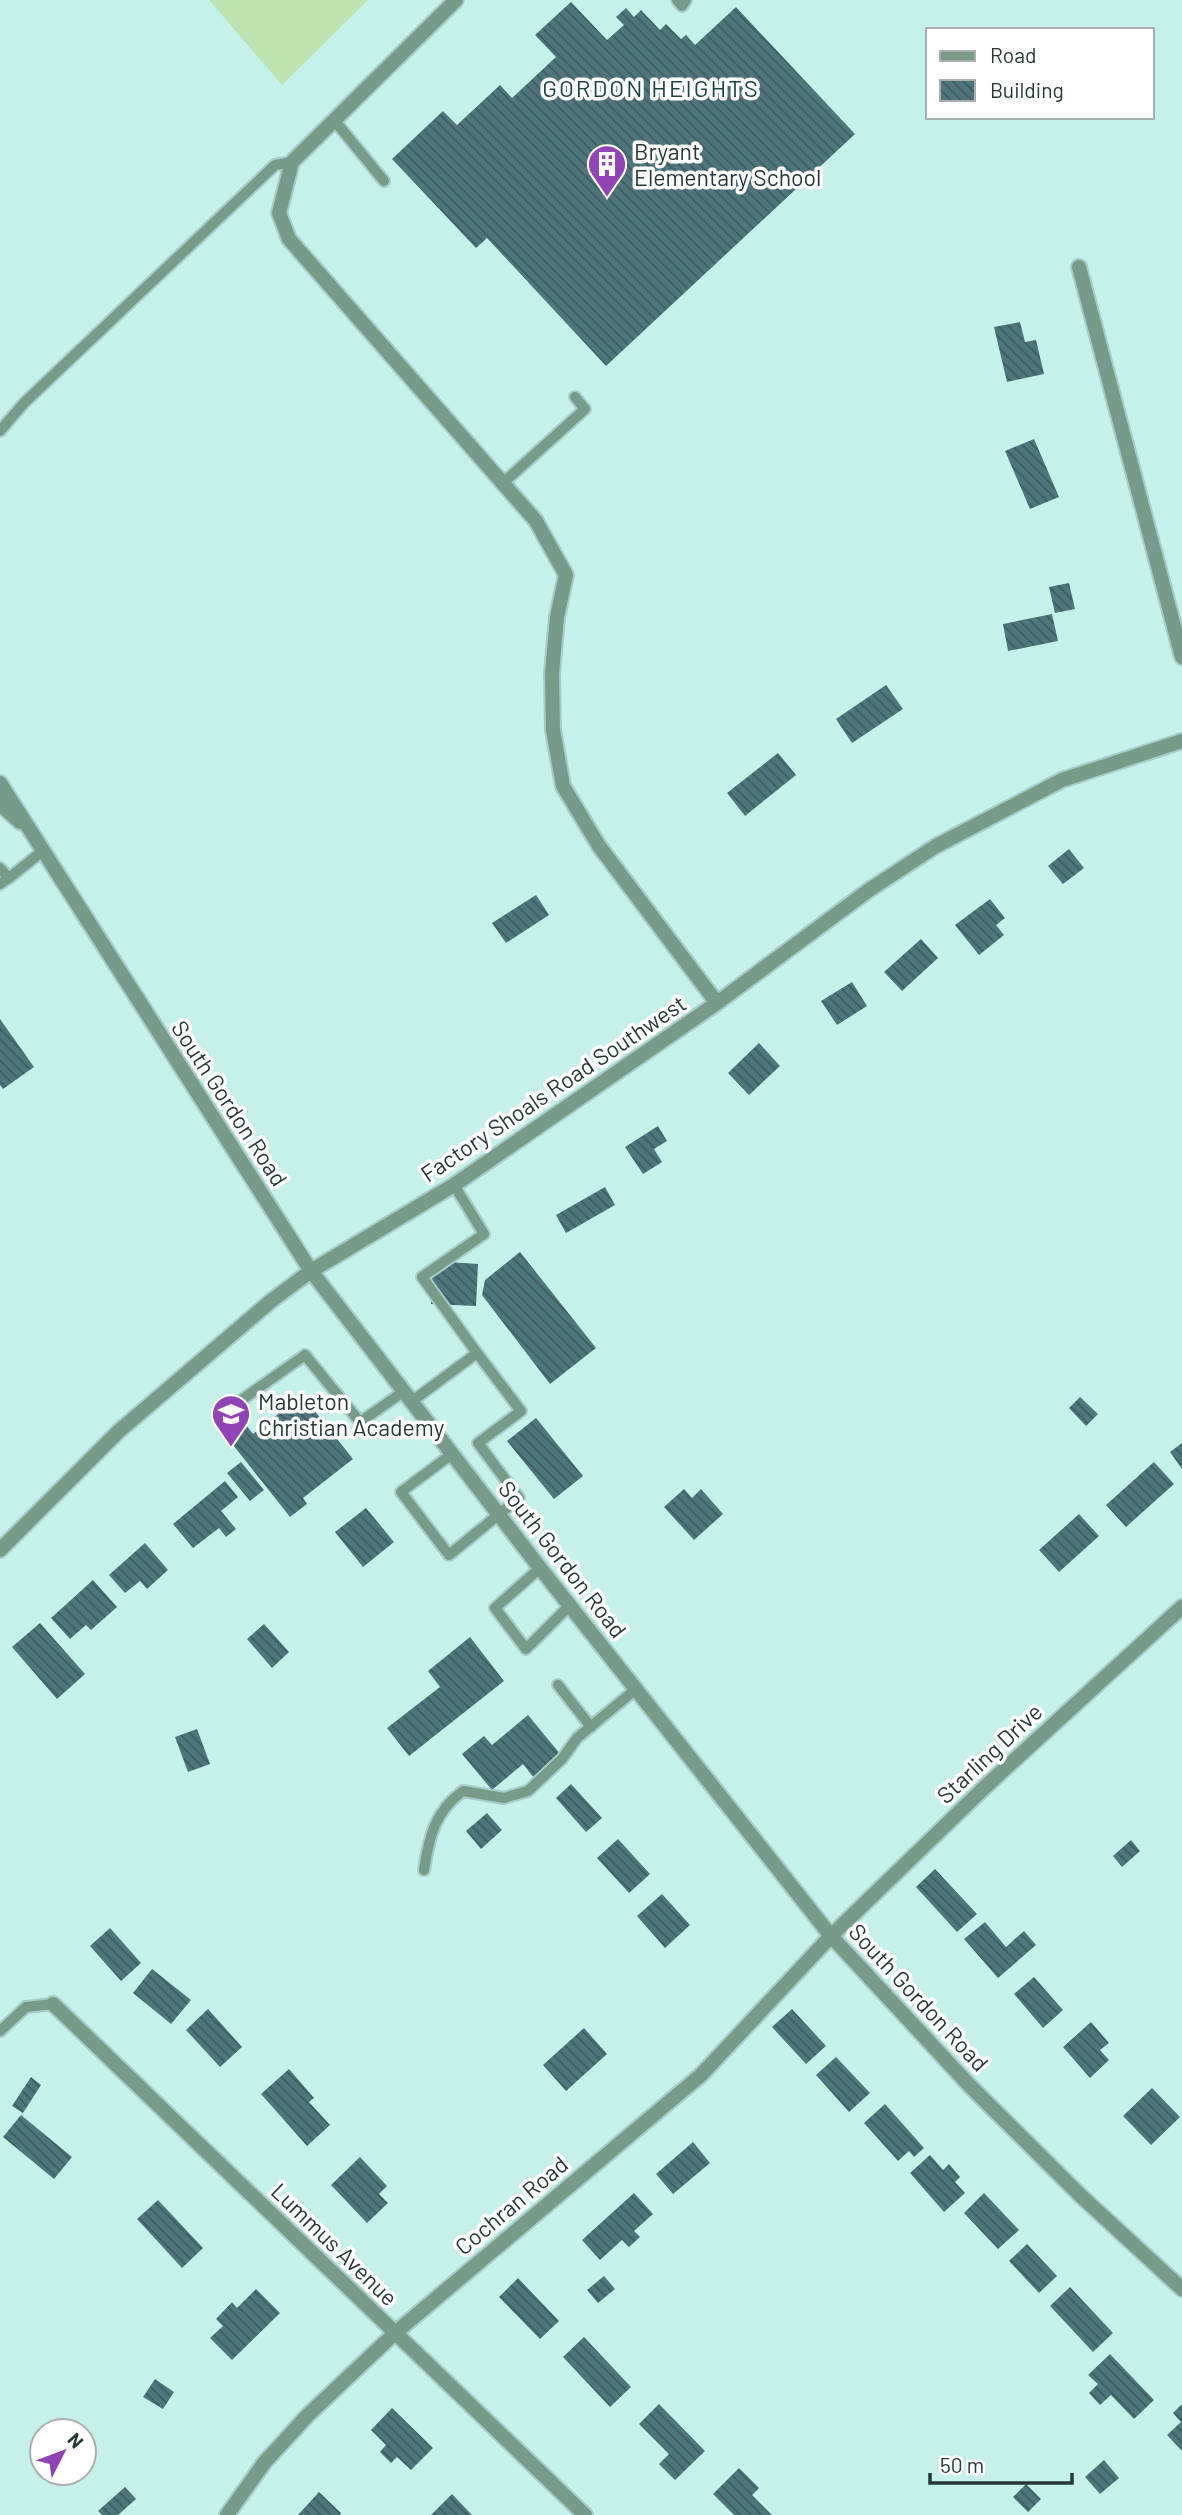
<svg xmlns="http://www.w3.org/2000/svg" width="1182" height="2515" viewBox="0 0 1182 2515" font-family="Barlow,sans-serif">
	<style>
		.pitch { fill: #bee2b0 }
		.building { fill: url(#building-back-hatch) }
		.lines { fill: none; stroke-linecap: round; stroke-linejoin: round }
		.service-casing { stroke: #a6ccc7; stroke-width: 14 }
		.minor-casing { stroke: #a6ccc7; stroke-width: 18 }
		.tertiary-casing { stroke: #a6ccc7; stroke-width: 18 }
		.service { stroke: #789b89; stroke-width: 10 }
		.minor { stroke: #789b89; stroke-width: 14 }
		.tertiary { stroke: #789b89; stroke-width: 14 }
		.labels { text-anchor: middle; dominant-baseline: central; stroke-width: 7; stroke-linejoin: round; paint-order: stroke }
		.poi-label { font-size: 23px; fill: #273735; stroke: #fff; text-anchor: start }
		.street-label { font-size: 23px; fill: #273735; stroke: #fff }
		.neighbourhood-label { font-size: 24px; letter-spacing: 2px; fill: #1d4340; stroke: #fff }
	</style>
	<defs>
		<pattern id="building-back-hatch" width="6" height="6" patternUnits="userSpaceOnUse" patternTransform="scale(1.75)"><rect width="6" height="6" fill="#4f757d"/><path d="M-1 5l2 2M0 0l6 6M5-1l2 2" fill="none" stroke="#3e5c62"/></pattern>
	</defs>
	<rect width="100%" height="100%" fill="#c6f1eb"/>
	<!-- pitch -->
	<path class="pitch" d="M209 0H368L282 85Z"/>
	<!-- building -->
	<path class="building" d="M571 2 607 40 624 25 616 17 626 8 634 17 641 10 660 30 666 24 681 39 686 35 695 45 736 7 855 134 606 366 487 238 476 248 392 159 443 111 457 125 500 85 512 98 556 57 535 35Z
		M1020 322 1025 342 1036 340 1044 374 1007 382 994 327Z
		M1034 439 1059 497 1030 509 1005 451Z
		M1069 583 1075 609 1055 613 1049 587Z
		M1052 614 1058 641 1008 651 1003 624Z
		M886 685 903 709 852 743 836 719Z
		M778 753 796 775 745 816 727 793Z
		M1069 849 1084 868 1063 884 1048 866Z
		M536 895 549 915 506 943 492 923Z
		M990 899 1005 918 996 925 1004 935 979 955 955 925Z
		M921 939 938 958 902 991 884 972Z
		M852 982 867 1006 837 1025 821 1001Z
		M0 1019 34 1067 3 1089 0 1085Z
		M759 1043 780 1066 749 1095 728 1073Z
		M658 1126 667 1141 654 1149 662 1162 643 1174 625 1147Z
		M605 1187 615 1205 566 1233 556 1215Z
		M520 1252 596 1348 550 1384 482 1295 485 1280Z
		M433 1261 478 1264 476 1306 431 1304Z
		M302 1395 353 1459 303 1498 307 1504 290 1517 226 1436 244 1422 253 1434Z
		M1080 1397 1098 1414 1086 1426 1069 1408Z
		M536 1418 583 1476 554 1499 507 1441Z
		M1182 1443V1469L1170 1452Z
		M241 1462 264 1490 250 1501 227 1473Z
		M1154 1462 1174 1484 1126 1527 1106 1505Z
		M225 1481 238 1497 221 1511 236 1529 226 1537 219 1528 193 1548 173 1524Z
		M684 1489 692 1498 701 1489 723 1514 694 1540 664 1507Z
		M366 1508 394 1542 363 1567 335 1532Z
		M1079 1514 1099 1536 1059 1572 1039 1550Z
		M145 1543 168 1570 147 1589 140 1581 125 1593 109 1575Z
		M93 1580 117 1607 91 1630 86 1625 70 1639 51 1618Z
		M40 1623 85 1674 57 1699 12 1647Z
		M264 1624 289 1652 272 1668 247 1639Z
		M470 1637 504 1681 409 1756 387 1728 440 1687 428 1671Z
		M528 1715 561 1755 534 1778 523 1764 492 1790 462 1754 484 1736 492 1745Z
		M197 1729 210 1764 188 1772 175 1737Z
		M571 1784 602 1818 586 1832 556 1798Z
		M487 1813 502 1830 481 1849 466 1831Z
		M618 1839 650 1874 629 1893 597 1858Z
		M1131 1840 1140 1851 1122 1867 1113 1856Z
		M935 1869 977 1914 957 1932 916 1887Z
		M662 1894 690 1925 665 1948 637 1916Z
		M985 1922 1006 1947 1024 1931 1036 1945 998 1978 964 1939Z
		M110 1928 141 1963 121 1981 90 1946Z
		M152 1969 191 2000 171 2024 133 1993Z
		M1034 1977 1063 2010 1043 2028 1014 1994Z
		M208 2009 242 2047 220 2067 186 2030Z
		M792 2009 826 2046 806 2064 772 2027Z
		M1091 2022 1109 2043 1100 2050 1109 2060 1090 2078 1063 2047Z
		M584 2028 607 2054 566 2091 543 2065Z
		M836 2057 870 2093 849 2112 816 2075Z
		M289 2069 314 2098 309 2102 330 2125 307 2146 261 2094Z
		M31 2077 41 2085 23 2113 12 2106Z
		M1152 2088 1180 2117 1151 2145 1123 2116Z
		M885 2104 924 2148 914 2157 909 2151 898 2161 864 2123Z
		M21 2115 72 2157 54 2179 3 2137Z
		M693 2142 710 2163 673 2194 656 2174Z
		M930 2155 943 2170 949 2164 960 2177 955 2182 965 2193 944 2212 910 2173Z
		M360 2157 387 2186 379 2194 388 2203 367 2223 331 2185Z
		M634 2193 653 2214 634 2231 640 2237 629 2247 622 2240 600 2260 582 2240Z
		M984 2193 1019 2230 998 2249 964 2213Z
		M158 2200 203 2248 182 2268 137 2219Z
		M1027 2244 1057 2276 1039 2293 1009 2261Z
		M604 2276 615 2289 598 2303 587 2290Z
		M518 2278 559 2321 540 2339 499 2297Z
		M1070 2287 1113 2333 1093 2352 1050 2306Z
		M256 2289 280 2313 232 2360 210 2338 223 2326 216 2319 232 2302 237 2308Z
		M584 2337 631 2387 610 2407 563 2357Z
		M1110 2354 1154 2400 1134 2419 1111 2395 1100 2405 1089 2393 1098 2384 1088 2375Z
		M155 2379 174 2392 163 2409 143 2397Z
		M659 2404 705 2451 675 2480 659 2464 669 2454 639 2424Z
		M1182 2404V2451L1167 2435 1181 2422 1173 2413Z
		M392 2408 433 2448 411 2470 397 2457 391 2463 380 2452 386 2445 371 2430Z
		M1104 2460 1119 2478 1100 2494 1085 2477Z
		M739 2468 759 2488 752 2495 772 2515H734L713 2494Z
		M1026 2484 1041 2499 1028 2512 1013 2497Z
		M125 2487 136 2499 118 2515H102L98 2511Z
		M319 2492 341 2513 340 2515H298Z
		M452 2494 472 2515H431Z"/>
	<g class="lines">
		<!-- service casing -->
		<g class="service-casing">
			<path id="service" d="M677 0 682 6 686 0
				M334 120 384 181
				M0 431 24 403 275 165 292 162
				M503 483 585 409 575 397
				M0 868 9 878 0 884
				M9 878 44 850
				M454 1185 484 1234 422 1277 477 1353
				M411 1402 477 1353 521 1411 478 1443 519 1498 449 1555 401 1492 452 1454
				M233 1406 305 1355 360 1422 403 1392
				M540 1568 495 1608 526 1649 570 1605
				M558 1685 591 1727
				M424 1870C429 1837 435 1811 463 1791L504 1798 528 1791 562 1759 577 1738 636 1689
				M0 2031 26 2007 53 2004"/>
		</g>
		<!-- minor casing -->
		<g class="minor-casing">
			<path id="minor" d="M456 0 292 162 279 213 289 239 536 521 566 575 557 617 552 673 553 730 563 786 599 846 717 1003
				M1079 267 1182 657
				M53 2004 585 2515
				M227 2515 264 2463 308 2415 395 2333 701 2075 831 1936 985 1787 1182 1607"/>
		</g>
		<!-- tertiary casing -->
		<g class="tertiary-casing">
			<path id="tertiary" d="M0 783 311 1271 540 1568 831 1936 969 2085 1081 2196 1182 2289
				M0 804 20 822
				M0 1550 119 1431 271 1301 311 1271 454 1185 717 1003 869 890 936 846 1062 780 1182 741"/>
		</g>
		<!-- service -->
		<use href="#service" class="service"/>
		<!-- minor -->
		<use href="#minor" class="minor"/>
		<!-- tertiary -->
		<use href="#tertiary" class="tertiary"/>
	</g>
	<!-- icons -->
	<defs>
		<g id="building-pin" transform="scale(2.0125)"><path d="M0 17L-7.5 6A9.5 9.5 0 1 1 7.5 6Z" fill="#9144b5" stroke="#fff"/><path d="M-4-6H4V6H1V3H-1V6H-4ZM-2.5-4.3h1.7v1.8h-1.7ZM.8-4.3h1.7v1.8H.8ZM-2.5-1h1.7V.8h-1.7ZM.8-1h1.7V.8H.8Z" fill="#fff"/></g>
		<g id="school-pin" transform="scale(2.0125)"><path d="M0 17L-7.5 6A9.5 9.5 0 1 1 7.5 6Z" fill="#9144b5" stroke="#fff"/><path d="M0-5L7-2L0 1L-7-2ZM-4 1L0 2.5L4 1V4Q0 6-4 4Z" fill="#fff"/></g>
	</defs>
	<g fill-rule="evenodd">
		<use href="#building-pin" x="607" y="164"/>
		<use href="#school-pin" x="231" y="1414"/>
	</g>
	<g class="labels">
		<!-- poi labels -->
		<g class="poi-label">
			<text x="634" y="151">Bryant<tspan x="634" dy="26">Elementary School</tspan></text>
			<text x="258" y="1401">Mableton<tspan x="258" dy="26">Christian Academy</tspan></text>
		</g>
		<!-- street labels -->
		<g class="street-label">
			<text transform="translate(553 1088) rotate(-34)">Factory Shoals Road Southwest</text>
			<text transform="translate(230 1103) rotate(57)">South Gordon Road</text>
			<text transform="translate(563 1559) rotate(52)">South Gordon Road</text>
			<text transform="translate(989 1753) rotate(-43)">Starling Drive</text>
			<text transform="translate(919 1997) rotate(47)">South Gordon Road</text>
			<text transform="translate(511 2205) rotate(-40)">Cochran Road</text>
			<text transform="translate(335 2244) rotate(44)">Lummus Avenue</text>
		</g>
		<!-- neighbourhood labels -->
		<g class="neighbourhood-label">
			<text x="651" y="87">GORDON HEIGHTS</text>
		</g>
	</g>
	<!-- legend -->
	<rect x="926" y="28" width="228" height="91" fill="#ffffff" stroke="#a9afae" stroke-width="2"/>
	<rect x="940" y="51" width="35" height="10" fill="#789b89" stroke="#a9afae" stroke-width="2"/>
	<text x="990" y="63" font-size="21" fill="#273735">Road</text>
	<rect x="940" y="80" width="35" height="21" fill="url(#building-back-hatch)" stroke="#a9afae" stroke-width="2"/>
	<text x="990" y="98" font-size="21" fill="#273735">Building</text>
	<!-- north arrow -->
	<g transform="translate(63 2452) rotate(48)"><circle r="33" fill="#ffffff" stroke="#a9afae" stroke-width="2"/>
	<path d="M0-5L12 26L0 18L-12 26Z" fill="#9144b5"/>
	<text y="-10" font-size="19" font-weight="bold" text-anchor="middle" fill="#273735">N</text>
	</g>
	<!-- scale -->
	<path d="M930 2473v10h142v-10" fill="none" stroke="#273735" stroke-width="3.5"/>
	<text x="940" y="2473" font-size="21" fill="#273735" stroke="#ffffff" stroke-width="5" paint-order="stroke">50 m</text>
</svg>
